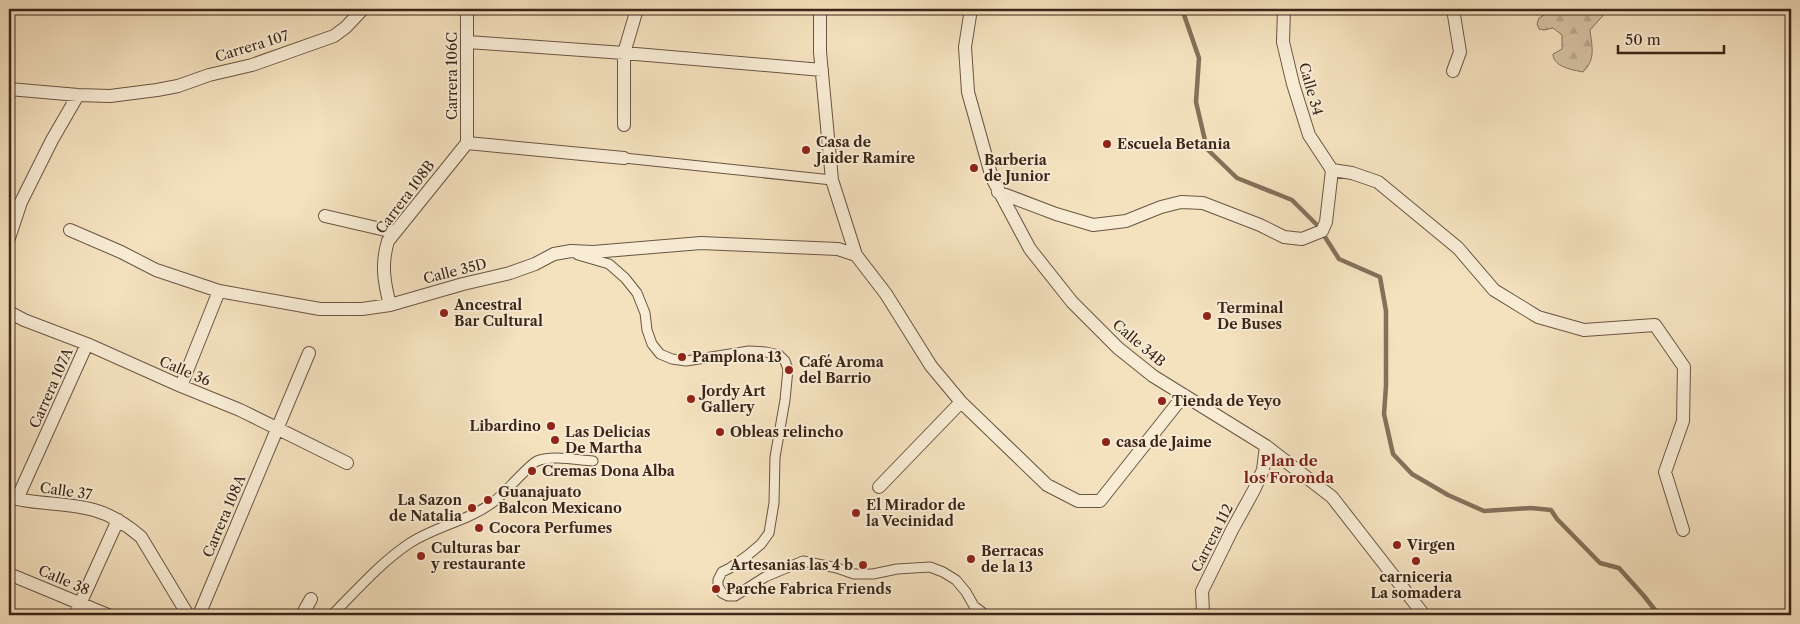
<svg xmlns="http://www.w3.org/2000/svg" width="1800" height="624" viewBox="0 0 1800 624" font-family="'Libre Caslon Text',serif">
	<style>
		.forest { fill: url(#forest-firs); stroke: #88745e }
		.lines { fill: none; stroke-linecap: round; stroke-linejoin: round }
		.stream { stroke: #85705a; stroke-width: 4.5 }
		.pedestrian-casing { stroke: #6a5542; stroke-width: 11 }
		.minor-casing { stroke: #6a5542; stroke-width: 14 }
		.pedestrian { stroke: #f8ecd5; stroke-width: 9 }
		.minor { stroke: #f8ecd5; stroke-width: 12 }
		.poi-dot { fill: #8f2418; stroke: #f8ecd5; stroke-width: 2 }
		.labels { text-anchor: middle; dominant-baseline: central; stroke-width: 4; stroke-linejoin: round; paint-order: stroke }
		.street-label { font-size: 14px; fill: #3c2619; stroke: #f8ecd5 }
		.poi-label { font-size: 14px; font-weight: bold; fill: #3c2619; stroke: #f8ecd5; text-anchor: start }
		.neighbourhood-label { font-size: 15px; font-weight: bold; fill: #7a1f14; stroke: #f8ecd5 }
	</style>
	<defs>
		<pattern id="forest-firs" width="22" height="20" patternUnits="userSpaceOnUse" patternTransform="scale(1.25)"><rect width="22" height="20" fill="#d5c1a2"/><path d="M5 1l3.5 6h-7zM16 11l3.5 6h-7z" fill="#b8a68b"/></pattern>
	</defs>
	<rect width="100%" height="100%" fill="#f4e1be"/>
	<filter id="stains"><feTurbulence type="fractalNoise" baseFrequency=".004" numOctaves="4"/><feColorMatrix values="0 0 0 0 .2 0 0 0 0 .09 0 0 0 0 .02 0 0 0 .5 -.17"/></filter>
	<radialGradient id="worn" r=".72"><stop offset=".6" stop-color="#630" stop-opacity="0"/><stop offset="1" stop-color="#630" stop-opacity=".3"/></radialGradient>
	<!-- forest -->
	<path class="forest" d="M1547 9H1609L1590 30C1592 47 1596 59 1583 72 1573 70 1553 67 1553 54L1562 49V35L1553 28 1544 30 1539 29 1537 24 1539 18 1547 13Z"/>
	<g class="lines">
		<!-- stream -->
		<path class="stream" d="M1182 9 1199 58 1196 102 1207 149 1237 178 1292 200 1318 226 1339 259 1380 277 1386 311V386L1384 414 1393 454 1412 474 1448 495 1484 511 1531 508 1551 510 1557 519 1600 563 1619 568 1644 596 1655 610 1656 615"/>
		<!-- pedestrian casing -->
		<g class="pedestrian-casing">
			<path id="pedestrian" d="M624 158 832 180
				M578 255 609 264 625 278 637 293 645 313 647 330 652 344 660 354 672 359 686 361 749 351 766 352 779 355 785 361 788 369 785 400 775 457 774 503 769 533 761 544 748 555 730 568 722 572 718 580V586L722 593 728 596H735L765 577 803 561 837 568 854 574H873L897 569 930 567 943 572 956 580 966 592 974 606 986 615
				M332 615C356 591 381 562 410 543 436 526 468 521 492 503 504 495 527 466 537 461 553 455 576 460 593 461"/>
		</g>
		<!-- minor casing -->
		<g class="minor-casing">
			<path id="minor" d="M820 9V52L832 180 856 255 886 294 931 366 961 402 1047 485 1078 501H1100L1184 395
				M971 9 965 47 968 92 992 178 1030 249 1072 302 1118 348 1153 376 1266 446 1332 497 1424 615
				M1284 9 1283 42 1293 84 1309 135 1332 170
				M1453 9 1460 52 1453 71
				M468 42 624 53 822 70
				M9 89 78 95 110 96 157 90 178 86 209 75 252 65 334 36 346 27 363 9
				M624 125V53L637 9
				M467 143 624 158
				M467 143V9
				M998 192 1056 214 1093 225 1126 221 1161 207 1181 202 1203 203 1260 225 1284 237 1302 239 1322 231 1326 222 1332 170 1352 173 1378 182 1458 248 1494 290 1538 317 1584 330 1655 325 1684 367 1683 421 1665 472 1683 530
				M325 216 394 232
				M70 230 121 252 156 270 219 291 320 309H362L390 305 463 284 510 273 535 264 554 254 571 251 593 252 701 243 838 249 856 255
				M9 238 21 202 52 140 78 95
				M390 305C384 282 381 264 388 241L467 143
				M9 312 24 320 87 344 181 386 240 410 347 463
				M181 386 219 291
				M879 487 961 402
				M9 497C36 505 66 502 94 510 112 515 127 525 141 537L188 615
				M17 499 87 344
				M9 574 108 615
				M75 615 118 520
				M199 615 309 353
				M302 615 311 599
				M1206 615 1203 613 1202 591 1232 530 1254 490 1263 470 1266 446"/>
		</g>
		<!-- pedestrian -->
		<use href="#pedestrian" class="pedestrian"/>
		<!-- minor -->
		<use href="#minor" class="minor"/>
	</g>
	<!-- markers -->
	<g class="poi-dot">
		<circle cx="1107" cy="144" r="5"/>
		<circle cx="806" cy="150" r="5"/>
		<circle cx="974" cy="168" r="5"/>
		<circle cx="444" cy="313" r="5"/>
		<circle cx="1207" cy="316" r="5"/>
		<circle cx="682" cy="357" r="5"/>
		<circle cx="789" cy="370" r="5"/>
		<circle cx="691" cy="399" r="5"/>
		<circle cx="1162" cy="401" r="5"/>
		<circle cx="551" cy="426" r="5"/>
		<circle cx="720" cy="432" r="5"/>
		<circle cx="555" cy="440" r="5"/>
		<circle cx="1106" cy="442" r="5"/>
		<circle cx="532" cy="471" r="5"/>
		<circle cx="488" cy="500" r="5"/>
		<circle cx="472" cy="508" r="5"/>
		<circle cx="856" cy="513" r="5"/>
		<circle cx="479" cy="528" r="5"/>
		<circle cx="1397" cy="545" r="5"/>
		<circle cx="421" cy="556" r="5"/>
		<circle cx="971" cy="559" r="5"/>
		<circle cx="1416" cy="561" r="5"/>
		<circle cx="863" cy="565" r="5"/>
		<circle cx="716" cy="589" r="5"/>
	</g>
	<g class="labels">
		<!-- street labels -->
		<g class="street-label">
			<text transform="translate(252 46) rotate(-17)">Carrera 107</text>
			<text transform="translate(452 76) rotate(-90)">Carrera 106C</text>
			<text transform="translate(1311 89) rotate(74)">Calle 34</text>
			<text transform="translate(405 197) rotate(-53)">Carrera 108B</text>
			<text transform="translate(455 271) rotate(-14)">Calle 35D</text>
			<text transform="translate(1139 343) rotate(40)">Calle 34B</text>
			<text transform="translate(185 371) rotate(23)">Calle 36</text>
			<text transform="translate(51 388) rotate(-66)">Carrera 107A</text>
			<text transform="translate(66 491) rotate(8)">Calle 37</text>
			<text transform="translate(224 516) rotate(-67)">Carrera 108A</text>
			<text transform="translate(1212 538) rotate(-63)">Carrera 112</text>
			<text transform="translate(64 580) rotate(23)">Calle 38</text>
		</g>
		<!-- poi labels -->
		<g class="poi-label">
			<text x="816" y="142">Casa de<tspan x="816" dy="16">Jaider Ramíre</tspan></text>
			<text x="1117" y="144">Escuela Betania</text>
			<text x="984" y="160">Barberia<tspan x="984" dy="16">de Junior</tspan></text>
			<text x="454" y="305">Ancestral<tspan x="454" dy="16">Bar Cultural</tspan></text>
			<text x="1217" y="308">Terminal<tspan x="1217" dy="16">De Buses</tspan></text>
			<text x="692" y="357">Pamplona 13</text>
			<text x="799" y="362">Café Aroma<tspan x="799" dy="16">del Barrio</tspan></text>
			<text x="701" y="391">Jordy Art<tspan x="701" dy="16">Gallery</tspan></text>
			<text x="1172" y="401">Tienda de Yeyo</text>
			<text x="541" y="426" text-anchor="end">Libardino</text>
			<text x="565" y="432">Las Delicias<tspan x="565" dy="16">De Martha</tspan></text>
			<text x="730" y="432">Obleas relincho</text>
			<text x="1116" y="442">casa de Jaime</text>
			<text x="542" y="471">Cremas Dona Alba</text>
			<text x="498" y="492">Guanajuato<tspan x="498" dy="16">Balcon Mexicano</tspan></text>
			<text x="462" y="500" text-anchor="end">La Sazon<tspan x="462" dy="16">de Natalia</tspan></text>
			<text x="866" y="505">El Mirador de<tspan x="866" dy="16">la Vecinidad</tspan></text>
			<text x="489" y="528">Cocora Perfumes</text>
			<text x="1407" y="545">Virgen</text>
			<text x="431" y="548">Culturas bar<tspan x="431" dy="16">y restaurante</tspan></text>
			<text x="981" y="551">Berracas<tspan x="981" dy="16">de la 13</tspan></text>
			<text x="853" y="565" text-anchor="end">Artesanias las 4 b</text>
			<text x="1416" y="577" text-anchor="middle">carniceria<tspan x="1416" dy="16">La somadera</tspan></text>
			<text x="726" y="589">Parche Fabrica Friends</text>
		</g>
		<!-- neighbourhood labels -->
		<g class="neighbourhood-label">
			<text x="1289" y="460">Plan de<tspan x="1289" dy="17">los Foronda</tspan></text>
		</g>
	</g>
	<!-- margin -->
	<rect width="1800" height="624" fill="none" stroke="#f4e1be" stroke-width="30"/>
	<rect x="10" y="10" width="1780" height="604" fill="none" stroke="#3c2619" stroke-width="2.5"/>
	<rect x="15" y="15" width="1770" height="594" fill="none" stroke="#3c2619"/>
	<!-- scale -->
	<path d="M1618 45v8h106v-8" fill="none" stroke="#3c2619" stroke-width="2.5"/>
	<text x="1625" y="45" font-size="15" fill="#3c2619" stroke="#f8ecd5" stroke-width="4" paint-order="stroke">50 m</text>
	<rect width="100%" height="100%" filter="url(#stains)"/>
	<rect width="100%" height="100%" fill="url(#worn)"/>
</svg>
